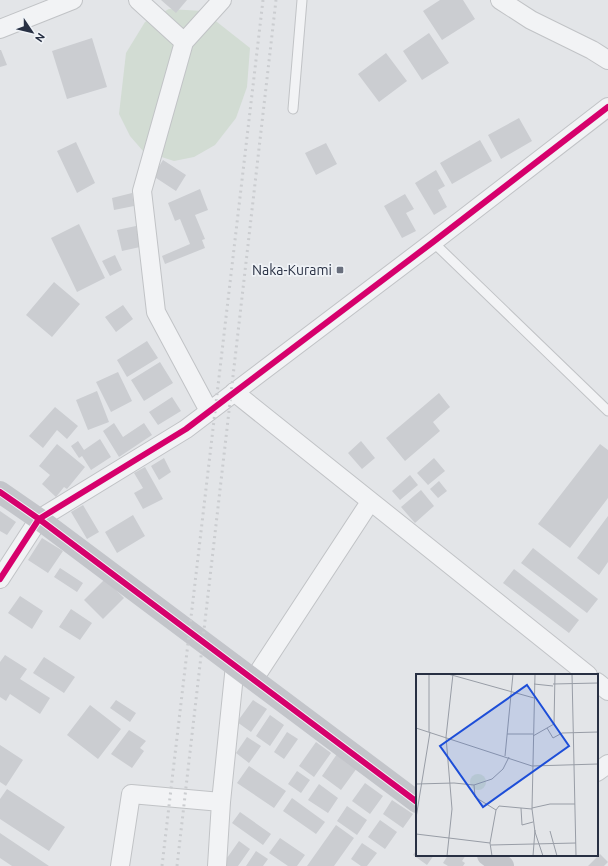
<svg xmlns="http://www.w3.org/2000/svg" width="608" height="866" viewBox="0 0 608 866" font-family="Ubuntu,sans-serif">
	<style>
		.green { fill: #d2dcd3 }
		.building { fill: #cbcdd1 }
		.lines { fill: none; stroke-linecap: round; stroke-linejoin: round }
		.lane-casing { stroke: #c1c3c6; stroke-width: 11 }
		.street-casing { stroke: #c1c3c6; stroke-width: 20 }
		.lane { stroke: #f2f3f5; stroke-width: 9 }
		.street { stroke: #f2f3f5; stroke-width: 18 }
		.secondary { stroke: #c3c5ca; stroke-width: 22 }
		.rail { stroke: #cbcdd0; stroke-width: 3; stroke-dasharray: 2 4; stroke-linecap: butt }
		.cycleway-casing { stroke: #f0f3f7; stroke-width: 8 }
		.cycleway { stroke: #d6006c; stroke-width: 6 }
		.poi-dot { fill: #696f7d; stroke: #f0f3f7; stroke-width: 1.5 }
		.labels { text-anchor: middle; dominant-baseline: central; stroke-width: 3.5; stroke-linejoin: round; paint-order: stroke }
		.poi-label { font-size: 14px; fill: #283043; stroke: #f0f3f7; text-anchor: end }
		.inset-road { fill: none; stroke: #989da6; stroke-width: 1 }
		.view { fill: #1d4ed8; fill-opacity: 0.15; stroke: #1d4ed8; stroke-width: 2 }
		.inset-edge { fill: none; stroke: #283043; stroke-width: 2 }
	</style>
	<rect width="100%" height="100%" fill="#e3e5e8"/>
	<!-- green -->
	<path class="green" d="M169 9 203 11 250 48 247 87 236 118 215 145 194 157 174 161 143 151 130 136 119 114 126 53 145 22Z"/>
	<!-- building -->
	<path class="building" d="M161 0H187L176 13Z
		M440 0H463L475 19 442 40 423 11Z
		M429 33 449 63 422 80 403 51Z
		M92 38 107 87 67 99 52 51Z
		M0 50H1L7 65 0 67Z
		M386 53 407 81 379 102 358 74Z
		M519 118 532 141 501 159 488 135Z
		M480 140 492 161 452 184 440 163Z
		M76 142 95 183 77 193 57 151Z
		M326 143 337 164 316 175 305 153Z
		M163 160 186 175 176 191 153 176Z
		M436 170 445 186 438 190 447 207 434 215 415 183Z
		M200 189 208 210 195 215 205 239 202 240 205 248 165 264 162 256 190 244 180 219 175 221 168 203Z
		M132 193 134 206 114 210 112 198Z
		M405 194 414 209 406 213 416 231 402 238 384 206Z
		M79 224 105 278 77 292 51 238Z
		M136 226 140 247 122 251 117 230Z
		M115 255 122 270 110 276 102 261Z
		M54 282 80 304 52 337 26 315Z
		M123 305 133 319 116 332 105 317Z
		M147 341 158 358 127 377 117 360Z
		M160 362 173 383 144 401 131 380Z
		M118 372 132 401 111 412 96 382Z
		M97 391 109 422 88 430 76 400Z
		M439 393 450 407 433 422 440 431 405 461 386 438Z
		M172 397 181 411 158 425 149 412Z
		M55 407 78 426 67 439 57 430 43 448 29 436Z
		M114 423 123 437 144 423 152 435 119 457 103 431Z
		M100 439 111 457 91 470 82 456 79 458 71 446 78 441 84 450Z
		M361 441 375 458 362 469 348 453Z
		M57 444 85 467 67 489 64 487 56 497 42 484 50 475 39 466Z
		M600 444 608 450V498L570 548 538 524Z
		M164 458 171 472 159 480 151 466Z
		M434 458 445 471 428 485 417 473Z
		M145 467 163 499 143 509 134 493 143 488 134 473Z
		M410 475 418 485 400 500 392 491Z
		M439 481 447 491 438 498 430 489Z
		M421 490 434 506 415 523 401 507Z
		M83 505 99 532 87 539 71 512Z
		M0 511 16 522 7 535 0 531Z
		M133 515 145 536 117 553 105 532Z
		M608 516V562L599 575 577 558Z
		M42 538 63 551 48 573 28 560Z
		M533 548 598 599 587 613 521 563Z
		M60 568 83 583 77 592 54 577Z
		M514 569 579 620 569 633 503 583Z
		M105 579 124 598 103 619 84 600Z
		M20 596 43 611 32 629 8 613Z
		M71 609 92 623 80 640 59 627Z
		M5 655 27 669 20 679 50 698 40 714 10 694 6 701 0 697V662Z
		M44 657 75 677 64 693 33 673Z
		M116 700 136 713 130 722 110 708Z
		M253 700 267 709 251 732 237 722Z
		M90 705 121 729 98 759 67 735Z
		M270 715 284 725 270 746 256 736Z
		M129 730 146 741 140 748 144 751 132 768 111 754Z
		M287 732 298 739 284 759 274 752Z
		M247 737 261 746 249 763 236 753Z
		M316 742 331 753 314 777 299 766Z
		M0 745 23 760 6 786 0 782Z
		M337 754 357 768 341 790 322 776Z
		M249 766 286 791 274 808 237 783Z
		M297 771 310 780 301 793 288 784Z
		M365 783 383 796 370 814 352 801Z
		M319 784 338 798 328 813 308 800Z
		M7 789 65 827 49 851 0 819V799Z
		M292 798 325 822 316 834 283 811Z
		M392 800 413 814 403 828 383 814Z
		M347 806 367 820 357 835 337 821Z
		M240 812 271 834 263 845 232 823Z
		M380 820 397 832 385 849 368 837Z
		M336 825 354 838 334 866H307Z
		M0 833 49 866H12L0 858Z
		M280 838 305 855 297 866H288L269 853Z
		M239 841 250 849 238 866H224L222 865Z
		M362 843 377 853 367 866H361L351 859Z
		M417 849V855H434L427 865 413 855Z
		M256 851 268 859 263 866H246Z
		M600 854 608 862 604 866H588Z
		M448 855H466L462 861 465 863 463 866H448L443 863Z"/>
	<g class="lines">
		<!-- lane casing -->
		<g class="lane-casing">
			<path id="lane" d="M293 109 302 0
				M433 242 608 411"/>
		</g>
		<!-- street casing -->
		<g class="street-casing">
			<path id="street" d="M138 0 184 42 142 191 156 312 209 411
				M500 0 531 20 592 50 608 60
				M0 29 73 0
				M184 42 222 0
				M234 392 588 675
				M0 579 39 519 186 429 433 242 608 107
				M254 679 370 502
				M597 682 608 691
				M597 772 608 764
				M120 866 131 794 221 802 235 665
				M217 866 221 802"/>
		</g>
		<!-- lane -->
		<use href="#lane" class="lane"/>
		<!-- street -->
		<use href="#street" class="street"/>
		<!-- secondary -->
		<path class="secondary" d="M0 492 39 519 417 802
			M488 855 503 866"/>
		<!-- rail -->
		<path class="rail" d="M162 866 263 0
			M177 866 276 0"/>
		<!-- cycleway casing -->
		<g class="cycleway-casing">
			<path id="cycleway" d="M0 492 39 519 417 802
				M0 579 39 519 186 429 433 242 608 107"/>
		</g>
		<!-- cycleway -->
		<use href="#cycleway" class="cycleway"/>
	</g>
	<!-- markers -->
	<rect class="poi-dot" x="336" y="266" width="8" height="8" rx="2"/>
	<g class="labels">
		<!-- poi labels -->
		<g class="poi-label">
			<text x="332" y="270">Naka-Kurami</text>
		</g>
	</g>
	<!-- overview -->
	<g transform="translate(416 674)">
		<rect width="182" height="182" fill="#e3e5e8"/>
		<path d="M54 108a8 8 0 1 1 16 0a8 8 0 1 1-16 0Z" fill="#d2dcd3"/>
		<path class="inset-road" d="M32 0 118 24M119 0 116 135 119 158 127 182M156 0 160 182M118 10 137 12M137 10 182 9M0 54 116 92 182 90M131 54 138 50 139 0M13 58V0M91 60H117M117 62 131 54 137 64 146 59 182 58M89 82 97 0M0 110 38 109 58 111M105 134 106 151 117 148M116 134 134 130H159M80 136 83 132 116 135M0 144 14 58M134 157 141 182M0 160 74 169M75 171 160 169M31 182 36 135 30 63 37 0M76 182 74 169 80 136 59 123 58 111 76 105 87 95 93 83M117 182 119 156"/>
		<path class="view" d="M111 11 153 72 67 133 24 72Z"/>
		<rect width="182" height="182" class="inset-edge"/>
	</g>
	<!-- north arrow -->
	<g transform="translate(32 32) rotate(125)" stroke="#f0f3f7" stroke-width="3" paint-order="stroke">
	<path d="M0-3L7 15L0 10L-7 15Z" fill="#283043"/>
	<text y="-6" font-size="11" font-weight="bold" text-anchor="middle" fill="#283043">N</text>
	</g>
</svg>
